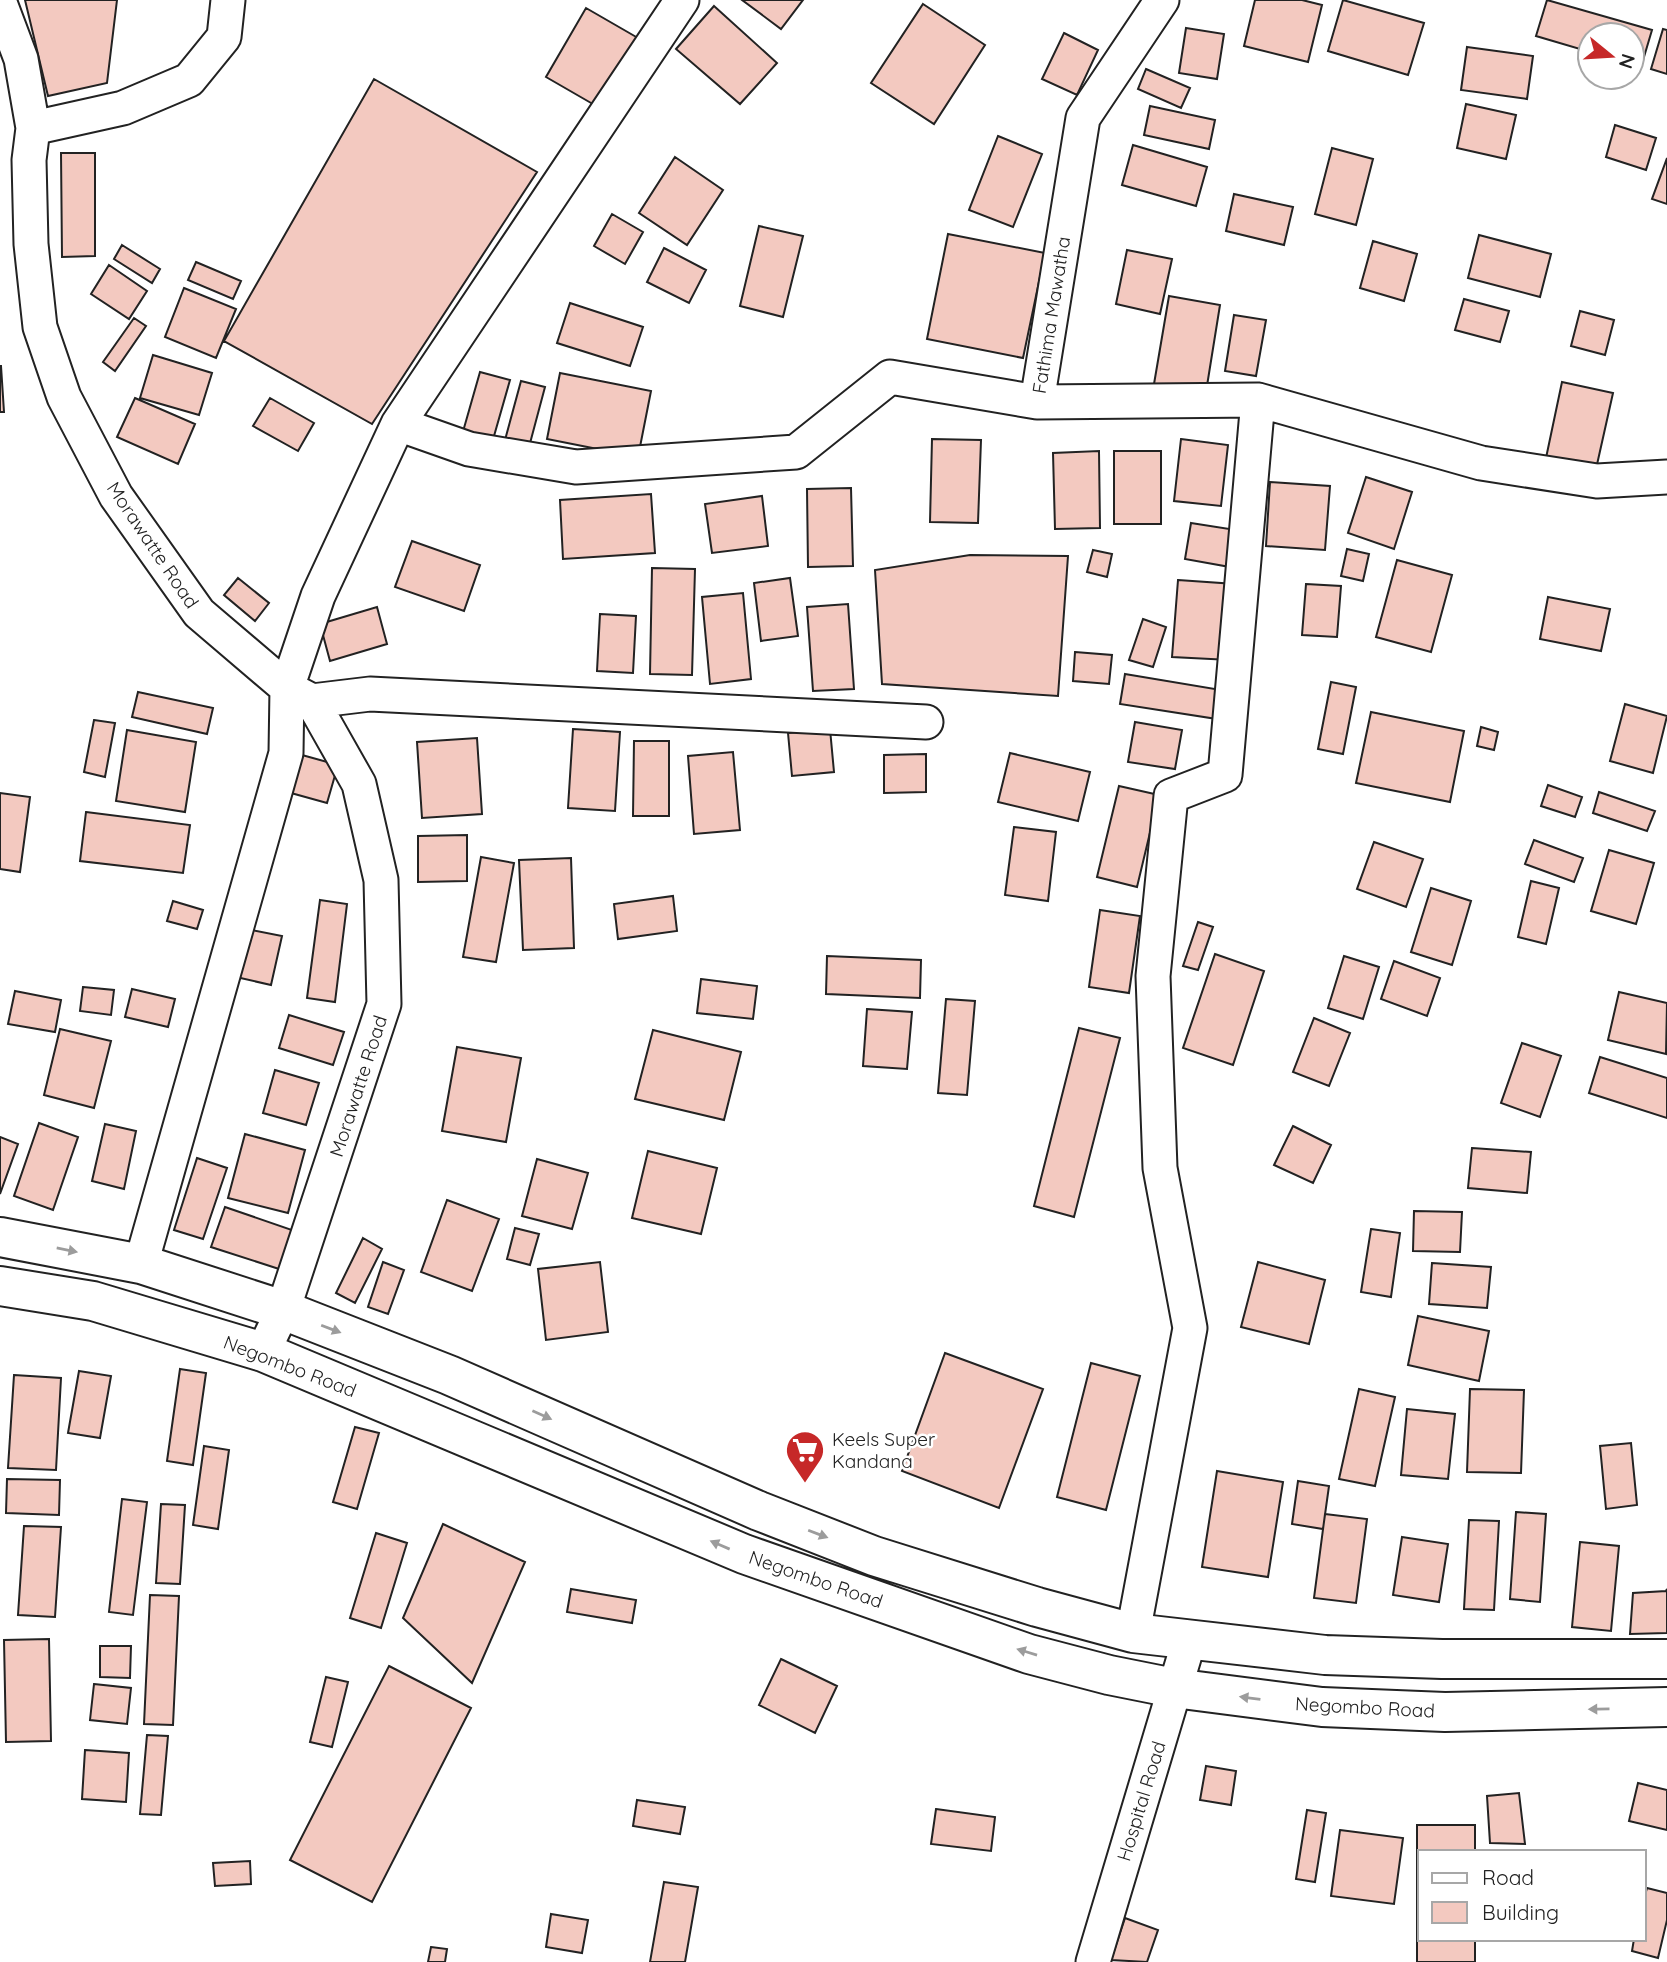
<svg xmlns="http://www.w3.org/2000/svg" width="1667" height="1962" viewBox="0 0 1667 1962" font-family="Quicksand,sans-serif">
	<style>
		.building { fill: #f3c9c0; stroke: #222; stroke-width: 2 }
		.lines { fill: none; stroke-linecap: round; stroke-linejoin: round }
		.minor-casing { stroke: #222; stroke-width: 37 }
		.trunk-casing { stroke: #222; stroke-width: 42 }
		.minor { stroke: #fff; stroke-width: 33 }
		.trunk { stroke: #fff; stroke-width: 38 }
		.oneway { fill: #9c9c9c }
		.labels { text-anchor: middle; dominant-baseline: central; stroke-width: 5; stroke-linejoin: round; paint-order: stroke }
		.street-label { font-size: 19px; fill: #222; stroke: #fff }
		.poi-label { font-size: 19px; fill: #222; stroke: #fff; text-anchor: start }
	</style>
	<rect width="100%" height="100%" fill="#fff"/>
	<!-- building -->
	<path class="building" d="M25 0H117L107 83 48 96Z
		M742 0H803L781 29Z
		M1255 0H1302L1322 5 1308 62 1244 46Z
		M1343 0 1424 23 1408 75 1328 51Z
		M1547 0 1652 30 1641 67 1632 65V35H1590V52L1536 36Z
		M923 4 985 45 934 124 871 83Z
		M714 6 777 63 740 104 676 49Z
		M586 8 638 38 598 107 546 77Z
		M1186 28 1224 34 1217 79 1179 73Z
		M1663 29 1667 30V74L1651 69Z
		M1064 33 1098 50 1077 95 1042 79Z
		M1467 47 1533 56 1527 99 1461 90Z
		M1146 69 1190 88 1181 108 1138 89Z
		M374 79 537 172 372 424 224 341Z
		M1466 104 1516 115 1506 159 1457 148Z
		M1150 106 1215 120 1209 149 1144 135Z
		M1615 125 1656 138 1646 170 1606 157Z
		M998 136 1042 154 1013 227 969 210Z
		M1133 145 1207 167 1196 206 1122 185Z
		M1332 148 1373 159 1356 225 1315 214Z
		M61 153H95V256L62 257Z
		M675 157 723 190 687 245 639 213Z
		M1667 158V204L1652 199Z
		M1234 194 1293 207 1284 245 1226 231Z
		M612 214 643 232 625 264 594 246Z
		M759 226 803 236 783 317 740 306Z
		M948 234 1045 253 1023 358 927 339Z
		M1479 235 1551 254 1540 297 1468 278Z
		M1373 241 1417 254 1404 301 1360 288Z
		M122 245 160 269 152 283 114 259Z
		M664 248 706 270 689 303 647 282Z
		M1127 250 1172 259 1160 314 1116 304Z
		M196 262 241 281 233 299 188 280Z
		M109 265 147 291 129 319 91 294Z
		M184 288 236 309 216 358 165 337Z
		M1169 296 1220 305 1206 392 1154 384Z
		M1464 299 1509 311 1500 342 1455 330Z
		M570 303 643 327 630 366 557 343Z
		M1580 311 1614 320 1605 355 1571 346Z
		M1234 315 1266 320 1256 376 1225 371Z
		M134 318 146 326 115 371 103 362Z
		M153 355 212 373 199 415 140 398Z
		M0 366H1L4 412H0Z
		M480 372 510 380 492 443 462 435Z
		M560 373 651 391 638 457 547 439Z
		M521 381 545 387 529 447 505 440Z
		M1562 382 1613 393 1596 469 1546 458Z
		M135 398 195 424 178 464 117 437Z
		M270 398 314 423 298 451 253 426Z
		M932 439 981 440 978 523 930 522Z
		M1181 439 1228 445 1221 506 1174 501Z
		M1099 451 1100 528 1055 529 1053 453Z
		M1114 451H1161V524H1114Z
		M1366 477 1412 492 1394 549 1348 533Z
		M1270 482 1330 486 1325 550 1266 546Z
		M851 488 853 566 808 567 807 489Z
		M651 494 655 553 563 559 560 500Z
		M762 496 768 546 712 553 705 504Z
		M1191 523 1236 530 1230 567 1185 559Z
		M412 541 480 565 464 611 395 587Z
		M1347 549 1369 554 1363 581 1341 576Z
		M1093 550 1112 554 1107 577 1087 572Z
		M970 555 1068 556 1058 696 882 684 875 570Z
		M1397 560 1452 575 1431 652 1376 637Z
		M652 568 695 569 692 675 650 674Z
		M238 578 269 603 255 621 224 595Z
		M790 578 798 636 761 641 754 583Z
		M1178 580 1235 584 1230 660 1172 657Z
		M1306 584 1341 586 1337 637 1302 635Z
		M743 593 751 679 710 684 702 597Z
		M1548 597 1610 609 1601 651 1540 639Z
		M848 604 854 689 813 691 807 607Z
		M377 607 387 644 330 661 320 624Z
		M600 614 636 616 633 673 597 671Z
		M1143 619 1166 627 1153 667 1129 660Z
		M1075 652 1112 655 1109 684 1073 681Z
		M1125 674 1221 690 1217 719 1120 704Z
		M1331 682 1356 687 1343 754 1318 749Z
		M138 692 213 708 207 734 132 717Z
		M1625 704 1667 716 1653 773 1610 761Z
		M1371 712 1464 731 1450 802 1356 783Z
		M94 720 115 723 105 777 84 772Z
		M1135 722 1182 730 1175 769 1128 762Z
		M1481 727 1498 732 1494 750 1477 746Z
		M573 729 620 732 615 811 568 808Z
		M830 729 834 772 792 776 788 733Z
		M127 730 196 742 185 812 116 801Z
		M477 738 482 814 422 818 417 742Z
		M634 741H669V816H633Z
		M733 752 740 830 694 834 688 756Z
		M1010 753 1090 772 1078 821 998 802Z
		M926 754V792L884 793V755Z
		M302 755 338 765 327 803 291 793Z
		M1548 785 1582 797 1575 817 1541 806Z
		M1119 786 1159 795 1137 887 1097 877Z
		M1599 792 1655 811 1647 831 1593 813Z
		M0 793 30 797 20 872 0 869Z
		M86 812 190 825 183 873 80 861Z
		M1014 827 1056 832 1048 901 1005 895Z
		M467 835V881L418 882V836Z
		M1534 840 1583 858 1574 882 1525 864Z
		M1374 842 1423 859 1406 907 1357 889Z
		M1609 850 1654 863 1636 924 1591 911Z
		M481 857 514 863 496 962 463 957Z
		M571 858 574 948 523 950 519 860Z
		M1531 881 1559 888 1546 944 1518 937Z
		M1431 888 1471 901 1452 965 1411 952Z
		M673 896 677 931 618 939 614 904Z
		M320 900 347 904 335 1002 307 998Z
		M173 901 203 910 197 929 167 921Z
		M1100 910 1140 916 1129 993 1089 987Z
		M1198 922 1213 927 1198 970 1183 966Z
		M247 929 282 936 271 985 236 977Z
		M1215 954 1264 971 1233 1065 1183 1048Z
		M827 956 921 960 920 998 826 994Z
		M1344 956 1379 967 1363 1019 1328 1008Z
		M1394 961 1440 978 1427 1016 1381 999Z
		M701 979 757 986 753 1019 697 1013Z
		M83 987 114 990 111 1015 80 1011Z
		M132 989 175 999 168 1027 125 1017Z
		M15 991 61 1000 55 1032 8 1024Z
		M1619 992 1667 1003 1666 1054 1608 1040Z
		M946 999 975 1001 967 1095 938 1093Z
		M867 1009 912 1012 907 1069 863 1066Z
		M289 1015 344 1032 333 1065 279 1048Z
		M1314 1018 1350 1033 1329 1086 1293 1072Z
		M1079 1028 1120 1038 1074 1217 1034 1206Z
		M60 1029 111 1041 94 1108 44 1095Z
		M653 1030 741 1052 724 1120 635 1099Z
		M1522 1043 1561 1056 1540 1117 1501 1103Z
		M457 1047 521 1058 506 1142 442 1131Z
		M1600 1057 1667 1078V1118L1589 1093Z
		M275 1070 319 1083 306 1125 263 1113Z
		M39 1123 78 1137 53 1210 14 1196Z
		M105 1124 136 1131 124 1189 92 1181Z
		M1293 1126 1331 1145 1313 1183 1274 1165Z
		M245 1134 305 1150 288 1213 228 1198Z
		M0 1137 18 1144 0 1194Z
		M1472 1148 1531 1152 1527 1193 1468 1188Z
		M648 1151 717 1168 701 1234 632 1218Z
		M197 1158 227 1168 203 1239 174 1230Z
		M537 1159 588 1173 572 1229 522 1216Z
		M447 1200 499 1219 472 1291 421 1272Z
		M225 1207 292 1230 279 1269 211 1247Z
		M1414 1211 1462 1212 1460 1252 1413 1251Z
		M515 1228 539 1234 530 1265 507 1259Z
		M1371 1229 1400 1233 1391 1297 1361 1292Z
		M363 1238 382 1249 355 1303 336 1293Z
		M383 1262 404 1270 388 1314 368 1307Z
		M600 1262 608 1332 546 1340 538 1269Z
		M1258 1262 1325 1280 1309 1344 1241 1327Z
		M1432 1263 1491 1267 1487 1308 1429 1304Z
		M1418 1316 1489 1331 1479 1381 1408 1365Z
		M945 1353 1043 1389 999 1508 902 1471Z
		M1091 1363 1140 1376 1106 1510 1057 1497Z
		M180 1369 206 1373 193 1465 167 1461Z
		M79 1371 111 1376 100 1438 68 1433Z
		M14 1375 61 1378 56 1470 8 1468Z
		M1359 1389 1395 1397 1375 1486 1339 1479Z
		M1470 1389 1524 1390 1521 1473 1467 1472Z
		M1407 1409 1455 1414 1448 1479 1401 1475Z
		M355 1427 379 1433 357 1509 333 1502Z
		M1631 1443 1637 1505 1606 1509 1600 1446Z
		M204 1446 229 1450 218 1529 193 1525Z
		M1217 1471 1283 1482 1268 1577 1202 1567Z
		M7 1479 60 1480 59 1515 6 1513Z
		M1298 1481 1329 1486 1323 1529 1292 1524Z
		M122 1499 147 1502 133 1615 109 1612Z
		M161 1504 185 1505 180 1584 156 1583Z
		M1516 1512 1546 1514 1540 1602 1510 1599Z
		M1325 1514 1367 1519 1356 1603 1314 1598Z
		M1469 1520 1499 1521 1494 1610 1464 1609Z
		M443 1524 525 1562 472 1683 403 1618Z
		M24 1526 61 1527 55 1617 18 1615Z
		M376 1533 407 1543 381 1628 350 1618Z
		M1402 1537 1448 1544 1439 1602 1393 1595Z
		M1580 1542 1619 1546 1611 1631 1572 1627Z
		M571 1589 636 1600 632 1623 567 1612Z
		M1667 1589V1633L1630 1634 1633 1593 1666 1591Z
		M150 1595 179 1596 173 1725 144 1724Z
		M49 1639 51 1741 6 1742 4 1640Z
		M100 1646H131L130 1678 100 1677Z
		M781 1659 837 1686 815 1733 759 1705Z
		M389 1666 471 1708 372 1902 290 1860Z
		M326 1677 348 1682 332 1747 310 1742Z
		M94 1684 131 1688 127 1724 90 1720Z
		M147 1735 168 1736 161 1815 140 1814Z
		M85 1750 129 1753 126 1802 82 1799Z
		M1206 1766 1236 1771 1231 1805 1200 1800Z
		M1638 1783 1667 1790V1830L1629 1821Z
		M1519 1793 1525 1844 1490 1843 1487 1796Z
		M637 1800 685 1807 680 1834 633 1826Z
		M936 1809 995 1817 991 1851 931 1844Z
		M1307 1810 1326 1813 1315 1882 1296 1879Z
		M1417 1825H1475V1852H1420V1939H1475V1962H1417Z
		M1340 1830 1403 1838 1394 1904 1331 1896Z
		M250 1861 251 1884 215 1886 213 1863Z
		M664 1882 698 1887 685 1962H650Z
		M1647 1888 1667 1893V1920L1658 1958 1632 1951 1634 1939H1644V1899Z
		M551 1914 588 1920 582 1953 546 1947Z
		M1125 1918 1158 1930 1147 1962 1111 1960Z
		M431 1947 447 1949 445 1962H428Z"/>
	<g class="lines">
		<!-- minor casing -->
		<g class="minor-casing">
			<path id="minor" d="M0 3 21 59 33 128 29 160 31 244 40 327 64 397 116 496 199 613 287 688 312 701 359 784 381 880 384 1004 283 1310 263 1352
				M33 128 123 108 189 80 224 37 228 0
				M1037 402 1258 400 1481 463 1597 481 1667 477
				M398 424 469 449 576 467 796 452 890 377 1037 402 1083 118 1162 0
				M312 701 370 694 926 722
				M141 1264 286 753 287 688 318 596 398 424 682 0
				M1133 1633 1190 1328 1160 1168 1153 976 1171 796 1225 775 1258 400
				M1093 1962 1189 1641"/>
		</g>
		<!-- trunk casing -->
		<g class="trunk-casing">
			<path id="trunk" d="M0 1237 141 1264 283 1310 449 1375 759 1511 874 1556 1037 1607 1133 1633 1325 1655 1442 1659H1667
				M0 1286 93 1301 263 1352 744 1554 1029 1654 1109 1675 1174 1688 1322 1707 1445 1712 1667 1707"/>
		</g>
		<!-- minor -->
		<use href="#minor" class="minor"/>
		<!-- trunk -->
		<use href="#trunk" class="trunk"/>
	</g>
	<!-- one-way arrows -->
	<defs><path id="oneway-solid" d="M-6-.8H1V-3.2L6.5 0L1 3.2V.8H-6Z" transform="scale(1.75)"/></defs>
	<g class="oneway">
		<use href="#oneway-solid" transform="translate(67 1250) rotate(11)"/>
		<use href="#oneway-solid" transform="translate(331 1329) rotate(21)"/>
		<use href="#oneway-solid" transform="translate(542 1415) rotate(24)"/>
		<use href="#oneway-solid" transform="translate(818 1534) rotate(21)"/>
		<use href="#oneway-solid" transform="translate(720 1545) rotate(-157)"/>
		<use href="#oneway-solid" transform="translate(1027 1652) rotate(-163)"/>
		<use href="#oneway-solid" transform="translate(1250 1698) rotate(-173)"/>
		<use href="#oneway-solid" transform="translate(1599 1709) rotate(179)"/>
	</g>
	<!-- icons -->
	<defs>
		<g id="supermarket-pin" transform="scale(2.0125)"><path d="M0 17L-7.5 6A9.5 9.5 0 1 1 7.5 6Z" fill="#c62828" stroke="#fff"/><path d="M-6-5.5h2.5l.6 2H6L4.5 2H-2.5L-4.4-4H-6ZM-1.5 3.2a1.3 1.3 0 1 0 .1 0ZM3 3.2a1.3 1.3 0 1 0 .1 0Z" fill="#fff"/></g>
	</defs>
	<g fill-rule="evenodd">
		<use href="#supermarket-pin" x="805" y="1450"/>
	</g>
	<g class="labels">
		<!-- street labels -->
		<g class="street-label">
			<text transform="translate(1051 315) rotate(-81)">Fathima Mawatha</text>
			<text transform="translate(153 545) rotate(56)">Morawatte Road</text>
			<text transform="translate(358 1086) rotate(-72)">Morawatte Road</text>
			<text transform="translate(290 1366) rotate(21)">Negombo Road</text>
			<text transform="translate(816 1579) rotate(19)">Negombo Road</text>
			<text transform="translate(1365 1707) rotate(3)">Negombo Road</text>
			<text transform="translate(1141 1801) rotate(-73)">Hospital Road</text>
		</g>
		<!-- poi labels -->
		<g class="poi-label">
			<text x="832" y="1439">Keels Super<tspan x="832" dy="22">Kandana</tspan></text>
		</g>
	</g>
	<!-- legend -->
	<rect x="1418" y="1850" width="228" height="91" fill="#ffffff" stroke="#a7a7a7" stroke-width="2"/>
	<rect x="1432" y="1873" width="35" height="10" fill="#ffffff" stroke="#a7a7a7" stroke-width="2"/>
	<text x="1482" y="1885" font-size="21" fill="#222222">Road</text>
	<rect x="1432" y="1902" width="35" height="21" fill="#f3c9c0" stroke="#a7a7a7" stroke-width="2"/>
	<text x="1482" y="1920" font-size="21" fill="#222222">Building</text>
	<!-- north arrow -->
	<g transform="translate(1611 56) rotate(108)"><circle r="33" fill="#ffffff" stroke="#a7a7a7" stroke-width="2"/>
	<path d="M0-5L12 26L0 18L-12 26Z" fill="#c62828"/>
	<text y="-10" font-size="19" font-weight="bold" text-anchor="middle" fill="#222222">N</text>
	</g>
</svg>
